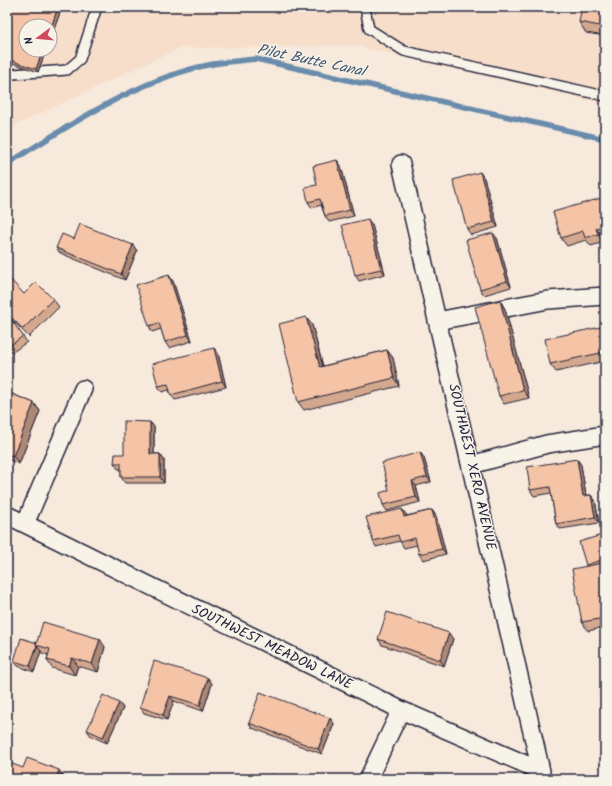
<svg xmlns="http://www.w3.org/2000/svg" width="612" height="786" viewBox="0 0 612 786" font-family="Kalam,sans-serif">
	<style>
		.built { fill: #f6decb; fill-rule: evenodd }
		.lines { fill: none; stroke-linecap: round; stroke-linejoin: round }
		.stream { stroke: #698cad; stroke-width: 5.5 }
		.service-casing { stroke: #22223b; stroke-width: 12 }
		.minor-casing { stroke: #22223b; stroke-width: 20 }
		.service { stroke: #f7f3e8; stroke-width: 9 }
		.minor { stroke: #f7f3e8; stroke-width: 17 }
		.wall { fill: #d3a88e; stroke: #22223b }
		.shaded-wall { fill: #ac8874; stroke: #22223b }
		.building { fill: #f5c3a5; stroke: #22223b }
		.labels { text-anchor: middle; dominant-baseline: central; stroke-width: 3; stroke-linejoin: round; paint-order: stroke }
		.street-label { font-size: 14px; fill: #22223b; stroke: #f7f3e8 }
		.water-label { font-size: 15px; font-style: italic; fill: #455774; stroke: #f7f3e8 }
	</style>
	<rect width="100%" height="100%" fill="#f7e9db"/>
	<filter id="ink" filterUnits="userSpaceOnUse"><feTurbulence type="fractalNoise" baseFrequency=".025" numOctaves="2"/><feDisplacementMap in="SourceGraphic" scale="8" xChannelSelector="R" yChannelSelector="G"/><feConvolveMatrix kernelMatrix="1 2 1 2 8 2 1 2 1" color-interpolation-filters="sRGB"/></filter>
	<g filter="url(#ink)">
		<!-- built -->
		<path class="built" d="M7 7H605V104L356 46 180 48 7 129ZM26 26H50V50H26Z"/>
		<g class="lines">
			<!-- stream -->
			<path class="stream" d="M7 164C67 127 130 84 199 67 217 62 237 61 256 59L605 139"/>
			<!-- service casing -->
			<g class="service-casing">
				<path id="service" d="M365 7 369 29 404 51 605 96
					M13 74 67 70 80 59 97 7"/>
			</g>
			<!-- minor casing -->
			<g class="minor-casing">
				<path id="minor" d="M401 164 541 771
					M437 321 548 300 605 296
					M471 465 547 444 605 435
					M7 515 401 710 541 771
					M25 524 83 389
					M368 779 401 710"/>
			</g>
			<!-- service -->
			<use href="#service" class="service"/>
			<!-- minor -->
			<use href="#minor" class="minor"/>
		</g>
		<!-- wall -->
		<path class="wall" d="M7 7H62L50 40V26L26 50H46L38 72 7 61Z
			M605 7V36L586 33 579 22Z
			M337 160 341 166 354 216 329 222 325 216 321 205 312 208 308 202 317 185Z
			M484 178 498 227 471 235 467 229Z
			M605 197V236H602L604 242 591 246 586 240 567 246 561 238Z
			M372 225 385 274 359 281 355 275Z
			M497 238 511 287 484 295 480 289Z
			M74 239 133 245 137 251 125 280 60 253 56 248Z
			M7 278 24 294 53 299 59 307 29 337 10 318 27 342 10 354 7 350V321L10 318 7 315Z
			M173 281 192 341 169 348 165 342 161 329 152 332 149 326Z
			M500 300 505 309 529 398 504 404 499 396Z
			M312 325 323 366 387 350 393 358 399 386 304 410 298 402Z
			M605 326V361L556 372 550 364Z
			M214 348 218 353 226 387 175 400 171 395 169 390 162 392 158 386Z
			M7 392 34 403 40 411 19 464 7 459Z
			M150 422 154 427V454H160L164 460V483H125L121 477V469H118L114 463 124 454Z
			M420 452 424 458 431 482 416 486 420 502 387 511 383 505 389 490Z
			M577 459 581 465 586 495H591L595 500 599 523 560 529 556 524 551 493 534 496 530 490Z
			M432 510 436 516 446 554 423 560 419 554 417 545 404 548 400 541 376 547 373 541 406 514V516Z
			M605 534V627L588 631 582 622 586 566V565Z
			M378 639H453L444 666 382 645Z
			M37 643 105 647 98 672 78 666 75 675 52 668 47 660 48 655 42 653 41 651 34 672 18 666 14 661Z
			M208 678 212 684 203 711 174 701 167 720 144 713 140 707Z
			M119 703 123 708 107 743 91 736 87 730Z
			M330 718 334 724 322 754 252 728 249 723Z"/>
		<!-- shaded-wall -->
		<path class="shaded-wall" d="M58 7H62L50 40V31Z
			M43 50H46L38 72 36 69Z
			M337 160 341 166 354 216 350 210Z
			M480 172 484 178 498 227 494 222Z
			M368 219 372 225 385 274 381 269Z
			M596 228 602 236 604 242 598 234Z
			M493 233 497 238 511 287 507 281Z
			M133 245 137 251 125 280 121 274Z
			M169 275 173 281 192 341 188 335Z
			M500 300 505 309 529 398 523 390Z
			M306 317 312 325 325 375 320 367Z
			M214 348 218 353 226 387 222 381Z
			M387 350 393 358 399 386 394 378Z
			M34 403 40 411 19 464 13 456Z
			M150 422 154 427V460L150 454Z
			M420 452 424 458 431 482 427 477Z
			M160 454 164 460V483L160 477Z
			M577 459 581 465 587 502 583 496Z
			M412 481 416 486 420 502 416 497Z
			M591 495 595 500 599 523 595 517Z
			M402 509 406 514 408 523 404 517Z
			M432 510 436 516 446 554 442 549Z
			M603 563 605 565V574Z
			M449 633 453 639 444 666 440 660Z
			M100 639 105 647 98 672 92 664Z
			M37 646 41 651 34 672 30 666Z
			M72 658 78 666 75 675 69 666Z
			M208 678 212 684 203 711 200 705Z
			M170 696 174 701 167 720 163 715Z
			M119 703 123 708 107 743 103 737Z
			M330 718 334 724 322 754 318 749Z
			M59 770 65 778V779H56Z"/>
		<!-- building -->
		<path class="building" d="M7 7H58L50 31V26H26V50H43L36 69 7 59Z
			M582 7H605V27L579 22Z
			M337 160 350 210 325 216 320 199 308 202 305 187 317 185 313 166Z
			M480 172 494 222 467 229 453 180Z
			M605 197V226L596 228 598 234 585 238 583 231 561 238 553 212Z
			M368 219 381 269 355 275 342 225Z
			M80 224 133 245 121 274 56 248 62 234 74 239Z
			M493 233 507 281 480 289 466 240Z
			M169 275 188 335 165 342 159 323 149 326 136 285Z
			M8 277 24 294 36 282 53 299 23 329 7 313V278Z
			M500 300 523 390 499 396 475 307Z
			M306 317 320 367 387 350 394 378 298 402 279 324Z
			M10 318 23 336 7 348V321Z
			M605 326V352L550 364 545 339Z
			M214 348 222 381 171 395 168 384 158 386 152 364Z
			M7 392 34 403 13 456 7 454Z
			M124 421 150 422V454H160V477H121V463H114L115 454H124Z
			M420 452 427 477 412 481 416 497 383 505 380 493 389 490 382 463Z
			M577 459 583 496 591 495 595 517 556 524 550 487 530 490 527 467Z
			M402 509 404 517 432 510 442 549 419 554 415 538 400 542 398 535 373 541 366 517Z
			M605 534V559L586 565 579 542Z
			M603 563 605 574V618L582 622 572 569Z
			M387 612 449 633 440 660 378 639Z
			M43 622 100 639 92 664 72 658 69 666 47 660 50 649 36 645Z
			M21 638 37 643 36 645H37L30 666 14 661Z
			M154 661 208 678 200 705 170 696 163 715 140 707Z
			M260 692 330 718 318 749 249 723Z
			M103 695 119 703 103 737 87 730Z
			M27 758 59 770 56 779H7V762L23 768Z
			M274 774 276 779H260Z"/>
	</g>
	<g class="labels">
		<!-- street labels -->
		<g class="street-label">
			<text transform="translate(472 467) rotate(77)">SOUTHWEST XERO AVENUE</text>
			<text transform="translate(272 647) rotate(26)">SOUTHWEST MEADOW LANE</text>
		</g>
		<!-- water labels -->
		<g class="water-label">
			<text transform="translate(311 61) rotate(12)">Pilot Butte Canal</text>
		</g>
	</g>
	<!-- margin -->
	<rect width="612" height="786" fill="none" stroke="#f7f3e8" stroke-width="24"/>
	<rect x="12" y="12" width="588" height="762" fill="none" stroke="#22223b" stroke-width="1.5" filter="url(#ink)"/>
	<!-- north arrow -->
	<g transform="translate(38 38) rotate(254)"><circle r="19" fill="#f7f3e8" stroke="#a29fa3"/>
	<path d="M0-3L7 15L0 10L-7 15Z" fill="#d1495b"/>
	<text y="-6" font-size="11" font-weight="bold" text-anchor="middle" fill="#22223b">N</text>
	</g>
</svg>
